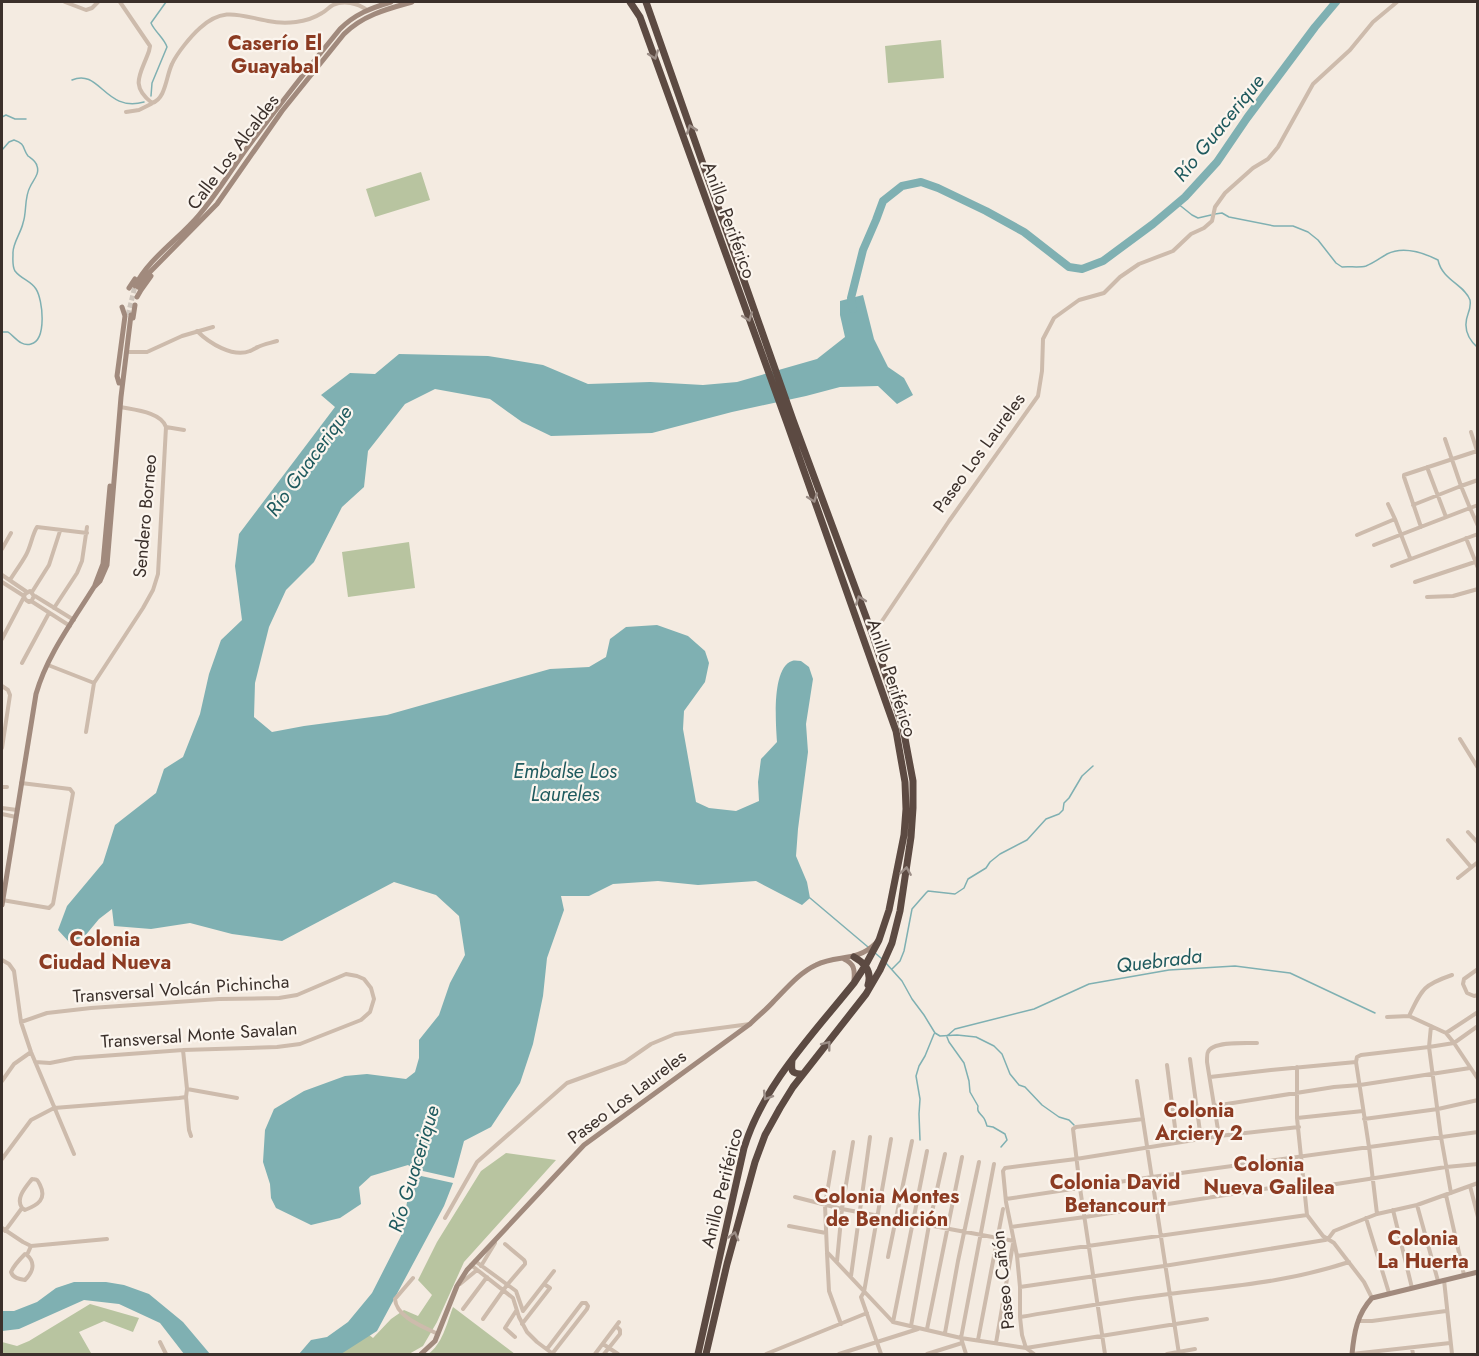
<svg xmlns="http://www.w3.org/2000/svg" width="1479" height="1356" viewBox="0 0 1479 1356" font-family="Jost,sans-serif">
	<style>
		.green { fill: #b8c4a0 }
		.water { fill: #7fb0b2 }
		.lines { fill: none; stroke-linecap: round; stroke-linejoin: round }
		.stream { stroke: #7fb0b2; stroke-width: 1.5 }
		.river { stroke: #7fb0b2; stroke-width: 8 }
		.secondary-tunnel { stroke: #cfc6bd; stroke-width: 5; stroke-dasharray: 5 2.5; stroke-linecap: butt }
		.street { stroke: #cdbbac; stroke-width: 4 }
		.secondary { stroke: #a18a7d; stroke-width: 5 }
		.highway { stroke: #5c4a42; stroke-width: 7 }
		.oneway { stroke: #9c8e87 }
		.labels { text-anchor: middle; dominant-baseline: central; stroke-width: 4.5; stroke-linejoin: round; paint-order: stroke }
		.street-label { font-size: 18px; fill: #3b302b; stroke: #fbf5ee }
		.neighbourhood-label { font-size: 20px; font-weight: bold; fill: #8c3b22; stroke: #fbf5ee }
		.water-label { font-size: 20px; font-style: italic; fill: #1f5a5e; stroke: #fbf5ee }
	</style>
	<rect width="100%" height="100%" fill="#f4ebe1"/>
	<!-- green -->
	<path class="green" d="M941 40 944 78 888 83 885 46Z
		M421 172 430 200 375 217 366 189Z
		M409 542 415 588 348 597 342 552Z
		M506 1153 556 1160 464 1262 437 1322 423 1346 409 1354H336L363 1330 373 1338 391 1319 404 1310 418 1316 432 1295 418 1280 437 1242 481 1171Z
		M90 1304 139 1318 133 1332 104 1321 79 1332 91 1353 89 1354H6L2 1353V1342L17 1346 29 1341Z
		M453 1307 515 1354H428C442 1345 447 1323 453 1307Z"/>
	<!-- water -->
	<path class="water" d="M863 295 874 339 888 367 904 378 913 395 897 404 878 386 840 387 806 396 732 412 652 433 551 436 522 422 490 399 435 389 405 404 368 451 364 487 342 507 314 562 286 590 269 627 255 683 254 717 272 732 304 726 387 715 550 669 589 667 606 657 610 639 626 627 657 625 688 636 705 651 709 663 705 682 684 711 683 729 696 802 709 808 736 811 759 801 758 782 761 759 777 742C776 725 771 668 792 661 795 660 798 661 801 661L809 667 813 679 806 724 808 752 798 829 796 856 807 882 810 898 802 905 756 881 698 885 658 881 613 884 589 896H561L564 910 547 958 543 996 533 1044 520 1083 491 1127 464 1141 454 1178 414 1169 408 1165 371 1176 359 1187 361 1204 340 1218 311 1225 276 1208 271 1198 270 1184 263 1162 265 1130 274 1109 304 1091 345 1076 367 1074 406 1079 415 1072 419 1058V1040L439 1015 450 983 465 955 459 916 436 895 394 882 282 941 232 934 190 923 151 929 114 926 112 909 99 919 84 937 69 942 58 930 67 906 103 863 115 825 156 793 164 769 183 757 200 714 209 674 221 640 242 620 235 566 239 534 335 407 321 395 350 373 375 374 399 354 488 356 543 365 588 384 650 382 703 385 737 382 817 359 845 337 840 315V301Z
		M412 1174 453 1183 444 1206 377 1331 341 1354H299L311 1340 327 1337 348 1322 372 1293 401 1236Z
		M74 1282H106L124 1285 149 1294 183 1322 210 1354H184L160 1323 119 1304 84 1300 19 1329 2 1331V1311H14L37 1302 56 1288Z"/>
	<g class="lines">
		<!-- stream -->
		<path class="stream" d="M228 2H231
			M72 80C100 68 105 113 144 102
			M151 96 152 83 167 47C164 38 155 32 151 23L166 2
			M2 117 6 115 15 119H26
			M2 150 9 142 14 140C26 144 22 148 28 156 32 159 36 161 37 166 40 174 33 180 30 187 24 198 27 212 23 223 21 233 12 244 13 254 13 259 12 266 15 271 21 279 31 281 36 289 43 300 47 340 31 344 21 347 15 337 8 332H2
			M1177 203 1192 215 1198 218 1211 215
			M1215 214 1222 213 1229 217 1274 226H1293L1308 232 1318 240 1336 263 1342 267C1349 266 1359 268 1366 266 1374 263 1380 258 1387 254 1403 246 1424 253 1438 260 1442 280 1465 285 1470 300 1471 306 1470 309 1468 314 1463 327 1468 339 1478 348
			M810 898 868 947
			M874 952 882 959
			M885 962 902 981 912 999 924 1015 935 1033 940 1036 957 1035 976 1037 994 1046 1002 1054 1010 1074 1019 1085 1025 1087 1042 1105 1059 1117 1069 1120 1074 1125
			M892 969 900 961 904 951 912 909 926 893 928 891 955 894 964 888 968 879 986 868 990 862 1000 854 1027 840 1046 819 1059 814 1063 810 1064 803 1069 798 1082 776 1093 766
			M947 1036 955 1029 1034 1009 1089 984 1169 970 1235 966 1290 973 1375 1013
			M947 1037 949 1042 964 1063 969 1081 970 1092 978 1106C977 1112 979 1112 983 1117 985 1119 986 1123 987 1126L993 1127 1005 1134 1007 1140 1001 1147
			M920 1140 919 1114 920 1099 916 1076 919 1066 925 1056 934 1034"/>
		<!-- river -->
		<path class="river" d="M853 309 851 298 863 250 876 220 883 201 902 186 921 182 938 188 986 211 1024 232 1069 267 1082 269 1103 261 1153 224 1185 197 1217 162 1247 118 1315 27 1336 2"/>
		<!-- secondary-tunnel -->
		<path class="secondary-tunnel" d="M128 315 135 286"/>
		<!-- street -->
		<path class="street" d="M65 2 86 10 92 8 98 2
			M120 2 150 46 149 51C141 74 129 85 152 103 166 99 166 76 172 64 177 53 191 36 200 28 224 6 240 16 268 21 278 23 287 23 296 22 305 21 314 18 322 13 326 11 329 7 333 5 344 0 357 3 367 10
			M126 112 139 110 151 104
			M197 331C209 343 233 358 250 351 253 350 255 348 258 347 264 344 271 343 277 341
			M129 352H147L182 336 213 327
			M120 407C135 410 161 412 166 427L184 430
			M1471 432 1478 454
			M1427 467 1446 517
			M1478 480 1461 486 1470 508 1478 505
			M1388 504 1395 519
			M1413 505 1461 486 1445 439
			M1421 527 1404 477V475L1477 451
			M1357 535 1395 519 1410 558
			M1466 538 1478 568
			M1374 545 1470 508 1478 526
			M2 549 11 533
			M1392 566 1478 534
			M2 575 27 592
			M10 580C15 572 21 564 26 555 31 546 32 535 37 527L87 533
			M2 582 24 596
			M1415 582 1478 561
			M32 592 49 565 60 531
			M35 596 74 620
			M1427 597 1453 596 1478 589
			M31 601 70 626
			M54 608 77 573 82 561 87 527
			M872 632 882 621 949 521 1038 396 1042 371 1043 339 1054 318 1079 300 1104 293 1120 277 1139 264 1173 251 1191 234 1204 228 1212 221 1215 207 1225 193 1253 168 1268 159 1278 147 1313 84 1350 50 1373 22 1397 2
			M2 639 24 597 25 594 30 591 34 596 32 600 29 602 26 600 24 597
			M22 663 49 613
			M48 665 94 683
			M2 686 8 690 10 695 2 748
			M86 732 94 683 143 608 153 590 158 574 166 427
			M1460 739 1478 768
			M2 787H7
			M2 808 17 810
			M2 814 16 817
			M1468 832 1478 843
			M1448 840 1471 867
			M1458 878 1478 862
			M2 900 49 908 53 904 73 793 70 789 21 783
			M2 960 9 964 14 971 21 1022 31 1052 74 1154
			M1478 969 1464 979 1463 984 1467 993 1474 996 1478 995
			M1409 1016C1422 989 1423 985 1452 975
			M1387 1017 1409 1016 1446 1033 1454 1043 1478 1079
			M21 1022 47 1013 91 1008 219 999 279 998 297 995 346 974 357 976 364 979 371 988 374 999 370 1012 361 1020 300 1044 277 1047 183 1050 75 1058 50 1063 35 1062
			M1431 1026 1429 1047 1441 1137 1451 1193
			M1446 1033 1478 1012
			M183 1050 187 1089
			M1190 1059 1201 1139
			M1356 1062 1369 1147 1377 1214
			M1167 1065 1177 1143
			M1297 1067V1118L1307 1215 1323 1236 1334 1243 1364 1282 1372 1298
			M1210 1077 1271 1070 1356 1062 1357 1057 1361 1055 1429 1047 1454 1043 1478 1026
			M2 1081 14 1064 31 1052
			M1137 1081 1179 1354
			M186 1097 189 1130 191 1136
			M1214 1106 1334 1087 1360 1085 1470 1068
			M1297 1118 1363 1111
			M1364 1119 1438 1109 1478 1100
			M1219 1136 1207 1062C1207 1061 1207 1053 1208 1052 1212 1041 1246 1043 1257 1043
			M834 1152 825 1205 827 1252 893 1322 961 1338 1026 1348 1207 1319
			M2 1159 31 1120 54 1108 179 1098 186 1097 187 1089 237 1098
			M1470 1186 1478 1217
			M1304 1189 1446 1167 1478 1164
			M1446 1195 1464 1275
			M795 1197 842 1209 1014 1241
			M1006 1199 1152 1177 1478 1132
			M1417 1205 1438 1281
			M1393 1210 1412 1288
			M445 1218 477 1162 567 1083 625 1062 651 1044 675 1034 750 1024
			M1366 1218 1389 1293
			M789 1226 826 1233
			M1011 1227 1085 1217 1303 1183
			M2 1228 23 1242 31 1246 107 1239
			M5 1231 22 1208 25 1210C38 1205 47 1199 40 1185 37 1179 38 1180 32 1179 26 1187 15 1198 22 1208
			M827 1253 829 1291 841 1324
			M27 1255C36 1263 33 1272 25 1280 19 1279 13 1278 11 1272 14 1265 19 1260 25 1254L27 1255 31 1246
			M1017 1256 1307 1215
			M888 1257 912 1141
			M475 1261 516 1291 523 1311
			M837 1261 842 1209 853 1142
			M471 1265 513 1298 519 1317 527 1332 537 1342 553 1354
			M481 1266 495 1243
			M851 1276 870 1137
			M413 1278 395 1299C396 1317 424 1327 438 1334
			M1444 1280 1452 1354
			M460 1284 477 1270
			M1020 1287 1164 1266 1325 1240 1328 1239 1334 1231 1349 1225 1377 1214 1417 1205 1478 1183
			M463 1309 487 1277
			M523 1311 554 1271
			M1020 1317C1070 1309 1119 1300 1169 1294 1232 1286 1289 1282 1349 1262
			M483 1319 507 1285 525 1264V1262L524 1260 505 1244
			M1358 1321H1372L1446 1311
			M893 1322 927 1151
			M522 1324 550 1288 544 1284
			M911 1326 929 1225 945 1154
			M927 1329 962 1157
			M945 1333 958 1261 979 1162
			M515 1337 505 1328 516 1311
			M978 1340 1003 1209
			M160 1342 166 1354
			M996 1343 1013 1244
			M603 1344 618 1354
			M1412 1348 1413 1354
			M547 1349 582 1303H586L588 1306 587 1309 552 1354
			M595 1354 619 1322
			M604 1354 620 1334V1330L616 1326
			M766 1354 867 1313
			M839 1354 918 1329
			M881 1354 861 1297 864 1292 891 1139
			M927 1354 962 1343
			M966 1354 961 1338 994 1164
			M1034 1354 1026 1348 1022 1335 1020 1317V1287L1017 1256 1006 1202 1003 1171 1005 1168 1076 1159 1219 1136 1299 1127
			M1105 1354 1080 1188 1073 1129 1076 1127 1143 1119
			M1167 1354 1195 1349
			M1352 1354 1450 1343"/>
		<!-- secondary -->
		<path class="secondary" d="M135 286C149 258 179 239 199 215 217 194 231 170 247 148 277 108 308 68 340 29 355 14 371 8 391 2
			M138 287 149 273 217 204 282 111 344 34C363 15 387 9 412 2
			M129 288 135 279
			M137 297 141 290 151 276
			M133 318 135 305
			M119 383 117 376 125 316 122 307
			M95 585 103 564 110 486
			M2 905 36 694C47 655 73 621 94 587L100 581 107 565 121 397 131 315
			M844 959C854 964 855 969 854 980
			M421 1354 435 1341 457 1286 467 1270 584 1145 750 1024C758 1016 767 1009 774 1001 787 988 799 973 816 965 838 954 856 963 876 943
			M1352 1354C1354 1333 1357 1314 1372 1298L1478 1272"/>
		<!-- highway -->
		<path class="highway" d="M630 2 640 17 787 423 896 731 905 782 906 809 904 835 889 910 879 940 865 966 854 983C814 1033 763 1085 744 1148L698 1354
			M646 2 793 420 872 633 903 728 913 781V808L911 837 900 911 892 943 880 970 866 994 793 1087 780 1108 765 1135 755 1162 727 1264 706 1354
			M854 957C865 963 872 972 868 985
			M792 1060C791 1071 791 1074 803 1074"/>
	</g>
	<!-- one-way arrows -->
	<defs><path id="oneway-chevron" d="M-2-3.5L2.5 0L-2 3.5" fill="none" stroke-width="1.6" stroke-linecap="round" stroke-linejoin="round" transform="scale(1.5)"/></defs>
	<g class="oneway">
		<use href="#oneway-chevron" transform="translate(654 55) rotate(70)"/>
		<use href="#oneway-chevron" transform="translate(691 129) rotate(-109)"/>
		<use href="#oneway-chevron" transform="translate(748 317) rotate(70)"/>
		<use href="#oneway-chevron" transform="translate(813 498) rotate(70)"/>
		<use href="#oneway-chevron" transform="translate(860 600) rotate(-110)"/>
		<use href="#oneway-chevron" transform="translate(906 871) rotate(-81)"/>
		<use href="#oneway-chevron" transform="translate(827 1045) rotate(-52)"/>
		<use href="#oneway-chevron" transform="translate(767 1096) rotate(121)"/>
		<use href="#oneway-chevron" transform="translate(734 1236) rotate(-75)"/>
	</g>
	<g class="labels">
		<!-- street labels -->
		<g class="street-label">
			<text transform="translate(233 152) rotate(-53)">Calle Los Alcaldes</text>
			<text transform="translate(729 220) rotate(70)">Anillo Periférico</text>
			<text transform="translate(979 453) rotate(-54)">Paseo Los Laureles</text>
			<text transform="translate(145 516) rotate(-85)">Sendero Borneo</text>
			<text transform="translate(892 678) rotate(72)">Anillo Periférico</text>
			<text transform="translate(181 989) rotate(-4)">Transversal Volcán Pichincha</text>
			<text transform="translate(199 1035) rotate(-4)">Transversal Monte Savalan</text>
			<text transform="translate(627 1097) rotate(-37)">Paseo Los Laureles</text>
			<text transform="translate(722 1188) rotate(-76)">Anillo Periférico</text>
			<text transform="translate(1003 1280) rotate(-96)">Paseo Cañón</text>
		</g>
		<!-- neighbourhood labels -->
		<g class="neighbourhood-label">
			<text x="275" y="43">Caserío El<tspan x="275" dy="23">Guayabal</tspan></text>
			<text x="105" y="939">Colonia<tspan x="105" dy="23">Ciudad Nueva</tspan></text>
			<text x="1199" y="1110">Colonia<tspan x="1199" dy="23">Arciery 2</tspan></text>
			<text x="1269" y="1164">Colonia<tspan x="1269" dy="23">Nueva Galilea</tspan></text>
			<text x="1115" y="1182">Colonia David<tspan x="1115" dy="23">Betancourt</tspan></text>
			<text x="887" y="1196">Colonia Montes<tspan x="887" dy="23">de Bendición</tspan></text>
			<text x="1423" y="1238">Colonia<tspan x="1423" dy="23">La Huerta</tspan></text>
		</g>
		<!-- water labels -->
		<g class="water-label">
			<text transform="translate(1219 128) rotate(-51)">Río Guacerique</text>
			<text transform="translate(309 461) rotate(-54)">Río Guacerique</text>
			<text x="565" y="771">Embalse Los<tspan x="565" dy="23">Laureles</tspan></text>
			<text transform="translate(1159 961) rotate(-7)">Quebrada</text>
			<text transform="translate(414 1169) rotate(-73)">Río Guacerique</text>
		</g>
	</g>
	<!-- border -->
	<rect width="1479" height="1356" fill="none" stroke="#3b302b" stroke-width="6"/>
</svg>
